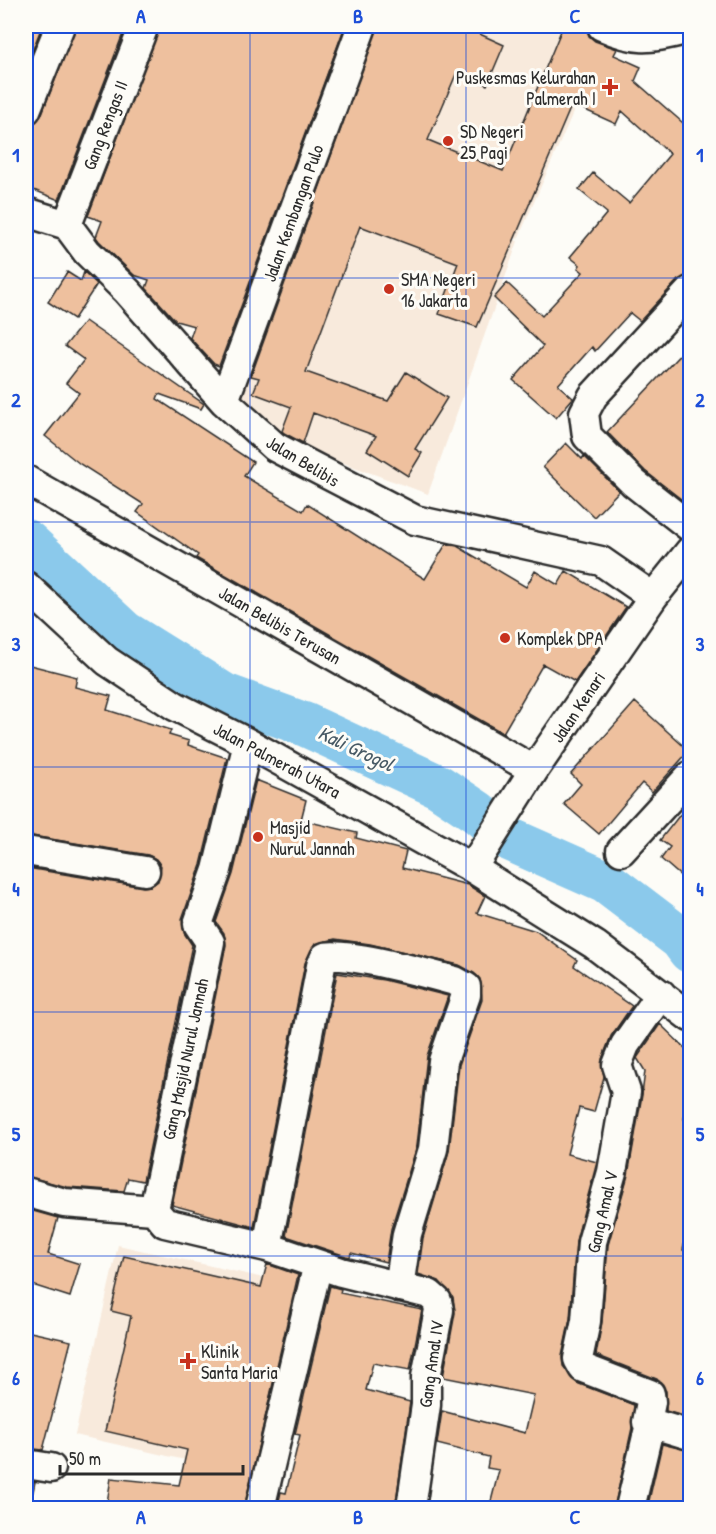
<svg xmlns="http://www.w3.org/2000/svg" width="716" height="1534" viewBox="0 0 716 1534" font-family="'Patrick Hand',sans-serif">
	<style>
		.built { fill: #f8eadc }
		.lines { fill: none; stroke-linecap: round; stroke-linejoin: round }
		.river { stroke: #8bc9eb; stroke-width: 44 }
		.building { fill: #eec09e; stroke: #2b2b2b; stroke-width: 1.5 }
		.minor-casing { stroke: #2b2b2b; stroke-width: 33 }
		.minor { stroke: #fdfcf7; stroke-width: 28 }
		.grid { fill: none; stroke: #1d4ed8; stroke-width: 1.5; stroke-opacity: 0.55 }
		.poi-dot { fill: #c8321e; stroke: #fdfcf7; stroke-width: 2 }
		.labels { text-anchor: middle; dominant-baseline: central; stroke-width: 6; stroke-linejoin: round; paint-order: stroke }
		.poi-label { font-size: 18px; fill: #2b2b2b; stroke: #fdfcf7; text-anchor: start }
		.street-label { font-size: 18px; fill: #2b2b2b; stroke: #fdfcf7 }
		.water-label { font-size: 20px; font-style: italic; fill: #485a65; stroke: #fdfcf7 }
		.neatline { fill: none; stroke: #1d4ed8; stroke-width: 2 }
		.grid-label { font-size: 20px; text-anchor: middle; font-weight: bold; fill: #1d4ed8 }
	</style>
	<rect width="100%" height="100%" fill="#fdfcf7"/>
	<filter id="ink" filterUnits="userSpaceOnUse"><feTurbulence type="fractalNoise" baseFrequency=".0167" numOctaves="2"/><feDisplacementMap in="SourceGraphic" scale="12" xChannelSelector="R" yChannelSelector="G"/><feConvolveMatrix kernelMatrix="1 2 1 2 8 2 1 2 1" color-interpolation-filters="sRGB"/></filter>
	<g filter="url(#ink)">
		<!-- built -->
		<path class="built" d="M380 26H550L601 48 518 239 454 212 325 166Z
			M323 168 518 241 428 494 278 439 237 398Z
			M118 1245 299 1286 260 1477 75 1435Z"/>
		<g class="lines">
			<!-- river -->
			<path class="river" d="M26 541 125 633 224 695 306 725 438 786 477 812 509 839 606 882 681 939 690 951"/>
		</g>
		<!-- building -->
		<path class="building" d="M26 26H42L26 67Z
			M76 26H126L59 200 26 187V145L32 126 41 116Z
			M160 26H345L219 366 214 364 190 338 194 326 176 321 146 288 149 280 134 275 99 241 96 237 102 221 88 216Z
			M378 26H462L504 45 487 85 457 72 428 140 503 171 563 26H586L589 36 595 41 617 49 614 55 641 67 635 81 690 129V275L678 280 640 321 630 313 595 351 592 347 558 385 573 398 556 418 513 380 543 346 494 298 507 283 542 316 583 272 578 268 580 265 570 257 607 213 579 190 593 173 629 203 670 154 622 111 616 124 572 104 477 327 439 314 458 263 360 226 306 372 388 401 406 372 447 398 415 449 422 453 408 476 367 450 376 436 313 413 303 443 284 433 282 431 291 407 253 393 259 378 251 376Z
			M67 272 81 281 84 272 97 284 74 319 48 302Z
			M85 321 204 404 201 409 159 394 157 399 253 462 244 476 303 511 307 504 425 579 446 544 457 546 526 587 535 571 558 585 566 571 626 607 575 682 543 664 503 733 196 558 198 555 137 512 143 504 80 464 45 436 79 393 66 383 84 360 65 346Z
			M690 344V506L645 471 607 432Z
			M566 443 582 459 584 456 619 491 594 517 543 467Z
			M26 664 77 677 75 687 111 696 107 710 171 730 169 735 189 741 188 745 227 758 201 865 182 919 184 933 192 945 143 1181 128 1178 124 1191 67 1187 26 1176V875L27 868 143 887 151 886 158 881 161 866 156 859 148 855 26 835Z
			M635 702 689 751 652 792 642 783 599 834 564 804 581 784 571 774Z
			M256 780 306 800 301 820 357 833 356 838 406 851 402 868 468 885 485 896 477 913 536 931 577 960 574 966 632 1006 611 1036 602 1059 604 1077 594 1112 579 1108 567 1154 597 1162 576 1241 570 1319 562 1356 563 1366 577 1383 634 1405 632 1428 614 1509H489L499 1470 487 1468 489 1457 437 1444 442 1411 525 1433 534 1395 443 1377 455 1313 453 1297 439 1281 418 1274 423 1238 449 1151 459 1065 482 1000 480 979 474 973 459 965 370 944 335 939 315 944 305 963 254 1227 172 1205 226 945 224 933 216 922 233 874Z
			M690 802V884L661 859 670 847 660 840Z
			M337 973 384 980 448 996 427 1056 417 1146 391 1229 386 1262 351 1253 350 1257 346 1256 286 1236Z
			M660 1024 690 1053V1092L684 1119 690 1120V1218L683 1250 690 1252V1418L666 1411V1391L657 1379 596 1355 602 1322 608 1245 628 1175 642 1095 645 1071 637 1058Z
			M26 1209 58 1218 48 1254 80 1264 70 1297 26 1283Z
			M124 1256 261 1287 267 1264 298 1275 244 1509H106L111 1478 179 1485 187 1450 105 1431 131 1316 111 1311Z
			M330 1286 341 1289 340 1293 422 1310 410 1370 373 1363 366 1390 410 1402 395 1509H277L281 1492 286 1493 300 1435 295 1434Z
			M26 1331 71 1341 43 1450 26 1448Z
			M662 1444 690 1451V1509H647Z
			M26 1481 35 1482 33 1492 26 1491Z"/>
		<g class="lines">
			<!-- minor casing -->
			<g class="minor-casing">
				<path id="minor" d="M602 26C640 43 651 38 690 29
					M26 110 60 26
					M26 212 67 225 87 252 127 291 224 401 275 447 415 520 601 561 653 597
					M67 225 144 26
					M690 291 593 396 584 413 587 436 634 483 690 527
					M224 401 362 26
					M26 480 534 770
					M26 586 107 661 175 706 248 743 472 868 595 945 690 1017
					M248 743 217 870 198 924 210 942 154 1210 165 1223 267 1247 341 1272 429 1294 437 1301 439 1310 426 1377V1405L411 1508
					M26 851 145 871
					M621 851 690 776
					M472 868 534 770 653 597 690 551
					M661 994 625 1045 617 1065 626 1092 612 1172 592 1242 586 1321 578 1359 583 1368 650 1394 651 1402 647 1422 690 1435
					M26 1192 64 1203 154 1210
					M267 1247 321 966 325 957C341 950 433 975 455 981L466 987V995L443 1061 433 1149 407 1234 399 1287
					M26 1464 51 1468
					M260 1508 317 1268
					M630 1508 650 1424"/>
			</g>
			<!-- minor -->
			<use href="#minor" class="minor"/>
		</g>
	</g>
	<!-- grid -->
	<path class="grid" d="M250 26V1508M466 26V1508M26 278H690M26 522H690M26 767H690M26 1012H690M26 1256H690"/>
	<!-- markers -->
	<g class="poi-dot">
		<path d="M607 78h6v6h6v6h-6v6h-6v-6h-6v-6h6z"/>
		<circle cx="448" cy="141" r="6"/>
		<circle cx="389" cy="289" r="6"/>
		<circle cx="505" cy="638" r="6"/>
		<circle cx="258" cy="837" r="6"/>
		<path d="M185 1352h6v6h6v6h-6v6h-6v-6h-6v-6h6z"/>
	</g>
	<g class="labels">
		<!-- poi labels -->
		<g class="poi-label">
			<text x="596" y="77" text-anchor="end">Puskesmas Kelurahan<tspan x="596" dy="21">Palmerah I</tspan></text>
			<text x="460" y="131">SD Negeri<tspan x="460" dy="21">25 Pagi</tspan></text>
			<text x="401" y="279">SMA Negeri<tspan x="401" dy="21">16 Jakarta</tspan></text>
			<text x="517" y="638">Komplek DPA</text>
			<text x="270" y="827">Masjid<tspan x="270" dy="21">Nurul Jannah</tspan></text>
			<text x="201" y="1351">Klinik<tspan x="201" dy="21">Santa Maria</tspan></text>
		</g>
		<!-- street labels -->
		<g class="street-label">
			<text transform="translate(105 125) rotate(-69)">Gang Rengas II</text>
			<text transform="translate(293 213) rotate(-70)">Jalan Kembangan Pulo</text>
			<text transform="translate(303 461) rotate(31)">Jalan Belibis</text>
			<text transform="translate(280 625) rotate(30)">Jalan Belibis Terusan</text>
			<text transform="translate(578 707) rotate(-56)">Jalan Kenari</text>
			<text transform="translate(277 760) rotate(28)">Jalan Palmerah Utara</text>
			<text transform="translate(185 1059) rotate(-78)">Gang Masjid Nurul Jannah</text>
			<text transform="translate(602 1212) rotate(-77)">Gang Amal V</text>
			<text transform="translate(431 1364) rotate(-82)">Gang Amal IV</text>
		</g>
		<!-- water labels -->
		<g class="water-label">
			<text transform="translate(356 748) rotate(25)">Kali Grogol</text>
		</g>
	</g>
	<!-- margin -->
	<rect width="716" height="1534" fill="none" stroke="#fdfcf7" stroke-width="66"/>
	<!-- scale -->
	<path d="M60 1465v9h183v-9" fill="none" stroke="#2b2b2b" stroke-width="3"/>
	<text x="69" y="1465" font-size="18" fill="#2b2b2b" stroke="#fdfcf7" stroke-width="4.5" paint-order="stroke">50 m</text>
	<rect x="33" y="33" width="650" height="1468" class="neatline"/>
	<g class="grid-label">
		<text x="141" y="23">A</text>
		<text x="358" y="23">B</text>
		<text x="575" y="23">C</text>
		<text x="16" y="162">1</text>
		<text x="700" y="162">1</text>
		<text x="16" y="407">2</text>
		<text x="700" y="407">2</text>
		<text x="16" y="651">3</text>
		<text x="700" y="651">3</text>
		<text x="16" y="896">4</text>
		<text x="700" y="896">4</text>
		<text x="16" y="1141">5</text>
		<text x="700" y="1141">5</text>
		<text x="16" y="1385">6</text>
		<text x="700" y="1385">6</text>
		<text x="141" y="1524">A</text>
		<text x="358" y="1524">B</text>
		<text x="575" y="1524">C</text>
	</g>
</svg>
